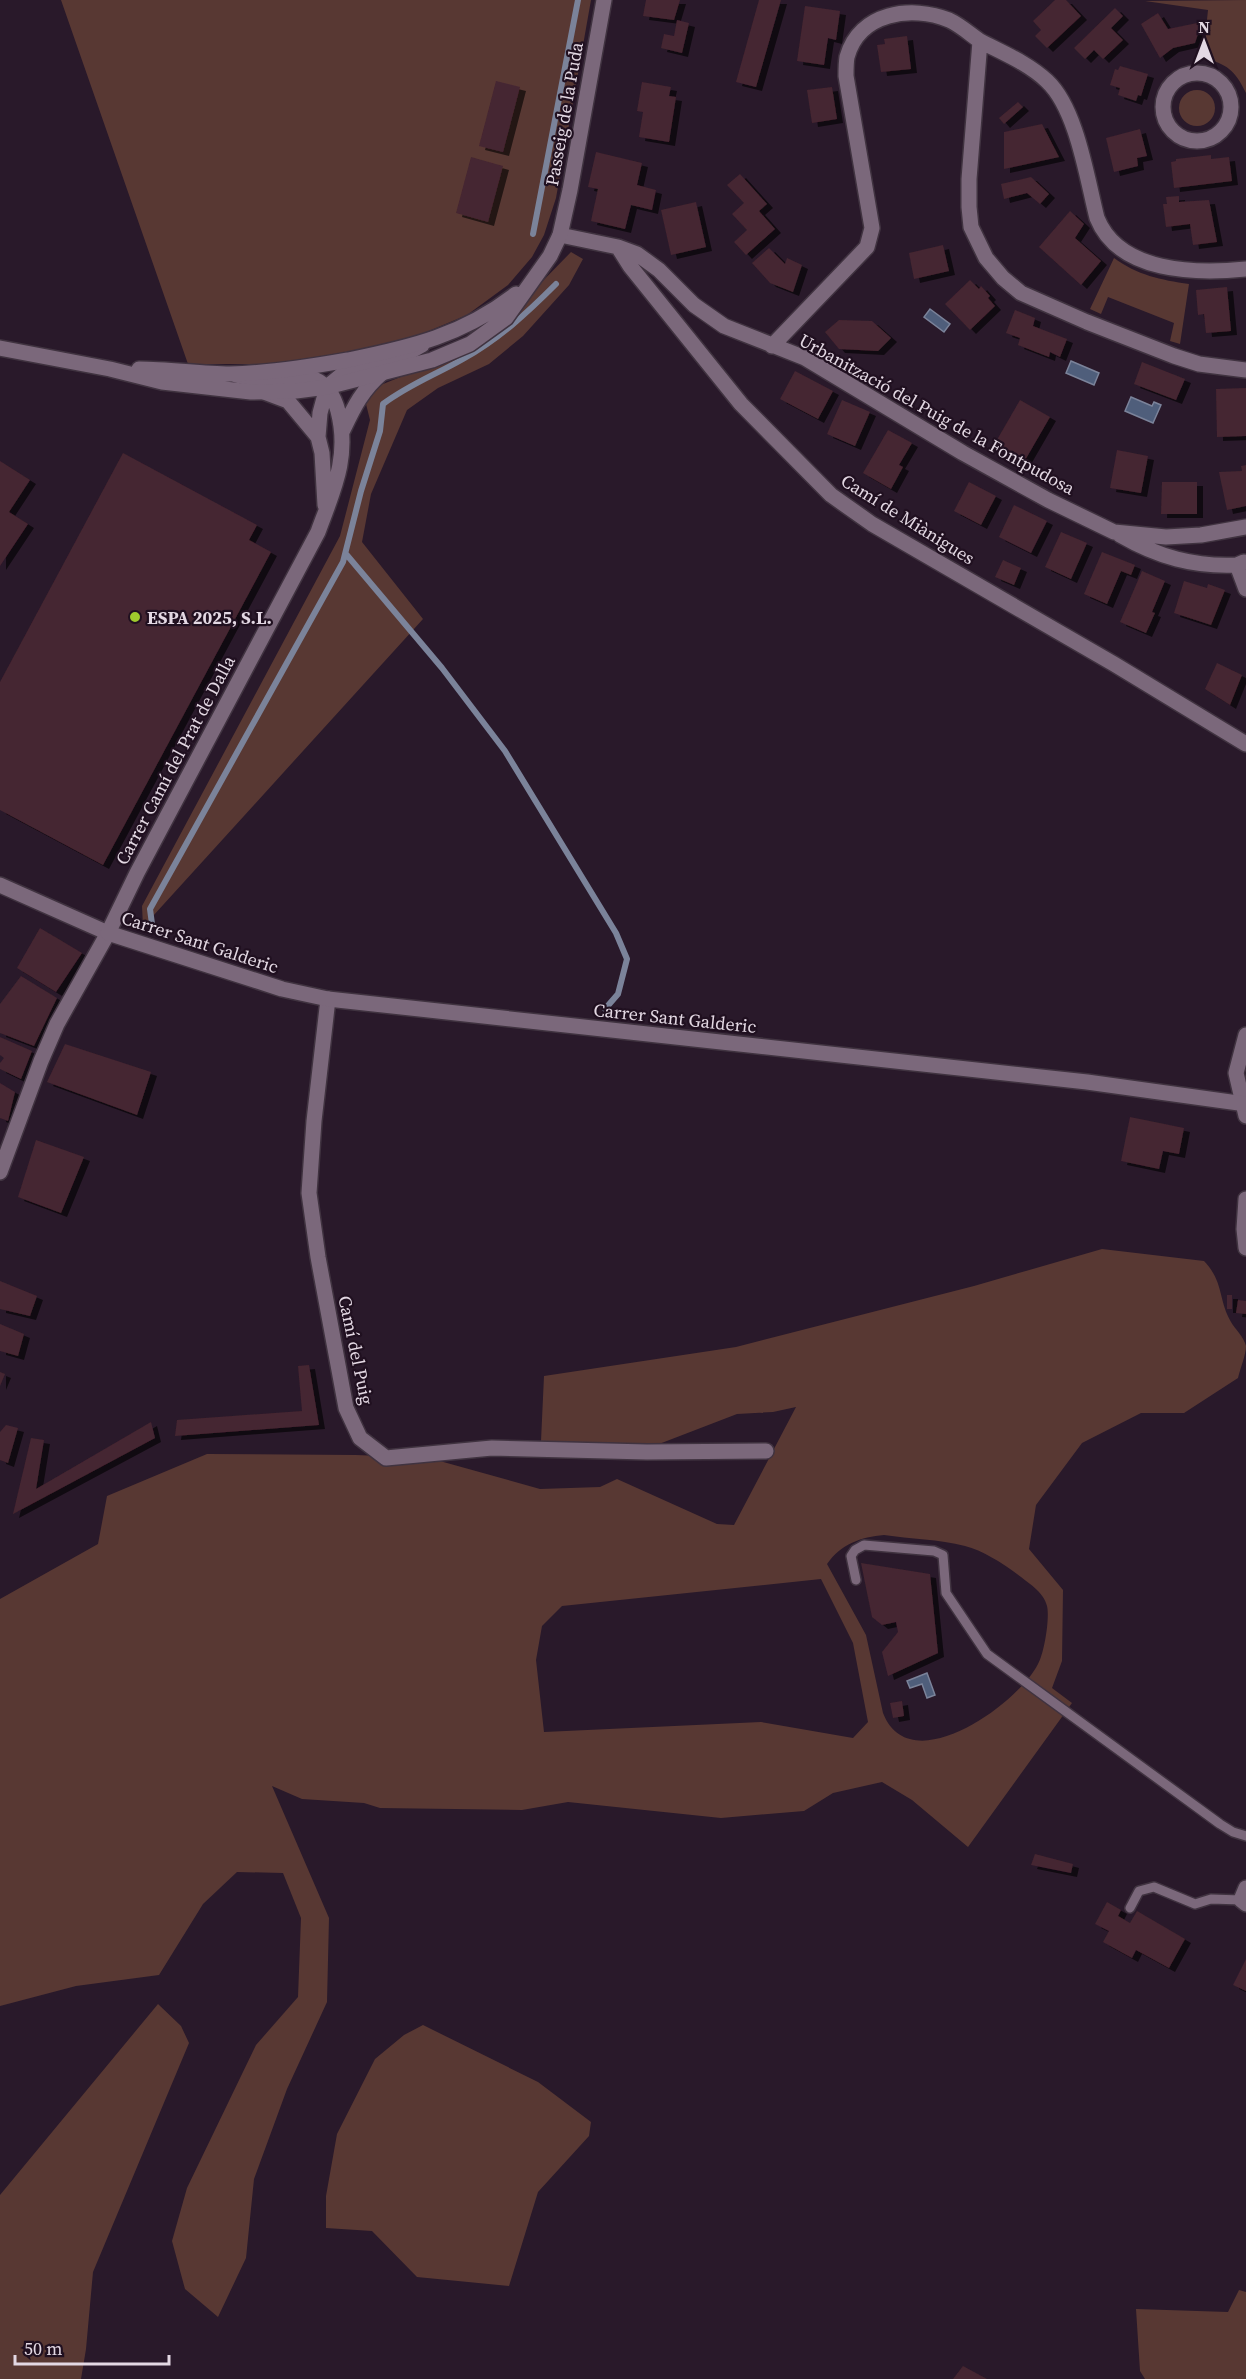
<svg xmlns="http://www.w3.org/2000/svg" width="1246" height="2379" viewBox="0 0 1246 2379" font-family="'Source Serif 4',serif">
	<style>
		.green { fill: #583833; fill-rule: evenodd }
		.water { fill: #4f5e7b; stroke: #7b839a; stroke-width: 1.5 }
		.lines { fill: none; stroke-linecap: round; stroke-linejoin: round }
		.stream { stroke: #7b839a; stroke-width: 6 }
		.building { fill: #452530; filter: url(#shadow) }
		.service-casing { stroke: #403340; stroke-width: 12 }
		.minor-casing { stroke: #403340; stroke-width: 18 }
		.tertiary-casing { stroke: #403340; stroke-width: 18 }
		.secondary-casing { stroke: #403340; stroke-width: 18 }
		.service { stroke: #7b687b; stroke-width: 9 }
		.minor { stroke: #7b687b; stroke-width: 15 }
		.tertiary { stroke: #7b687b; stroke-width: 15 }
		.secondary { stroke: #7b687b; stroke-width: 15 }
		.poi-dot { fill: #9fca2d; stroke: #201020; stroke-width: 2 }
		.labels { text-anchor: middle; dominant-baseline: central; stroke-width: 4.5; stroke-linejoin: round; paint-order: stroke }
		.street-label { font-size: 18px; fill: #e3d8e3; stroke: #201020 }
		.poi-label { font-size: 18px; font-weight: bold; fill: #e3d8e3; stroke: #201020; text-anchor: start }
	</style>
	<defs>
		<filter id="shadow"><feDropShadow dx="6" dy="4" stdDeviation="0" flood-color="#0009"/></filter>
	</defs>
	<rect width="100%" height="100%" fill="#29192a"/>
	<!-- green -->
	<path class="green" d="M61 0H591L556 198 544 235 532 257 508 285 467 315 417 336 364 350 274 364H188Z
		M1246 0V93C1235 70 1227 64 1203 58L1208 10 1145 1Z
		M1179 108a18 18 0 1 1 36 0a18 18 0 1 1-36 0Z
		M571 252 583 259 569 285 523 336 489 364 438 388 407 410 371 494 362 542 423 619 143 927 142 906 340 536 370 420 363 392 423 368 531 293Z
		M1114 258C1137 275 1161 280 1189 284L1180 344 1170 341 1174 323 1108 297 1101 314 1090 309Z
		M1102 1249 1204 1261C1224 1282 1218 1299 1231 1322 1235 1329 1244 1337 1246 1346 1246 1355 1240 1369 1238 1378L1184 1413H1141L1082 1443 1036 1505 1029 1549 1063 1590 1062 1661 1052 1688 1072 1703 968 1847 912 1800 882 1782 833 1793 804 1811 721 1818 568 1802 522 1810 380 1808 364 1803 302 1799 272 1786 329 1918 327 2002 287 2089 254 2179 246 2258 218 2317 185 2289 172 2241 187 2188 256 2045 298 1997 301 1918 283 1873 237 1872 203 1904 159 1975 76 1986 0 2006V1599L98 1544 107 1496 207 1454 356 1455 429 1458 540 1489 600 1487 617 1479 717 1524 734 1525 796 1407 773 1412 737 1414 659 1444 541 1441 544 1376 736 1347 974 1286ZM884 1535C910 1539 939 1539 965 1546 982 1550 1002 1563 1017 1574 1027 1582 1044 1592 1047 1606 1050 1618 1044 1654 1038 1664 1017 1705 910 1782 883 1713L866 1635 827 1564C841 1544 861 1537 884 1535ZM821 1579 853 1643 868 1722 853 1738 761 1722 544 1732 536 1660 542 1626 562 1606Z
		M158 2004 181 2026 189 2043 93 2272 86 2349 81 2379H0V2195Z
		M423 2025 538 2082 591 2122 589 2136 538 2192 509 2286 417 2277 372 2231 326 2228V2196L337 2134 375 2059 404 2035Z
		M1239 2290 1246 2292V2379H1145L1140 2371 1136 2309 1228 2312Z"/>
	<!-- water -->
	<path class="water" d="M930 309 950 324 944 332 924 317Z
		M1071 361 1099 373 1094 385 1066 373Z
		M1131 397 1152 406 1154 402 1161 405 1153 423 1125 411Z
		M927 1673 935 1695 927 1698 922 1684 910 1688 907 1681Z"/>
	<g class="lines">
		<!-- stream -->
		<path class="stream" d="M533 234 578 0
			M346 554 442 668 505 751 616 933 627 959 618 994 605 1009
			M152 924 150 909 343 562 361 491 380 431 383 404C410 384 435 375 463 359 499 339 527 313 556 284"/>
	</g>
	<!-- building -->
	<path class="building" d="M646 0H680L674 20 643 16Z
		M759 0H781L756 87 736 82Z
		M1055 0H1066L1081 16 1047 48 1035 36 1041 30 1033 21Z
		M805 6 840 11 836 40 828 38 824 65 797 61Z
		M1115 8 1123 16 1111 28 1123 40 1103 59 1094 50 1085 59 1074 48Z
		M1158 13 1168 29 1202 22 1195 43 1173 48 1160 58 1141 24Z
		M677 20 689 23 682 53 661 48 664 34 674 36Z
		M907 36 911 69 881 72 877 45 885 44 884 39Z
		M1120 66 1148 74 1141 96 1138 95 1136 101 1118 95 1120 88 1110 85 1115 69 1118 70Z
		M496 81 520 87 503 152 479 146Z
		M642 82 671 87 669 96 676 97 669 142 639 137 643 112 637 111Z
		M832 87 837 119 812 123 807 90Z
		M1018 102 1023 107 1004 124 999 118Z
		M1042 124 1059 157 1004 169V132Z
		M1140 129 1147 156 1137 158 1138 166 1114 172 1106 138Z
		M596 152 642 163 637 185 656 190 652 210 631 205 625 229 591 221 598 189 588 187Z
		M1211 155V159L1229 157 1232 181 1174 188 1171 162 1176 161V159Z
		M471 157 503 166 488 222 456 213Z
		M740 174 767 204 759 211 775 229 746 255 734 242 747 230 732 214 744 203 727 185Z
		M1031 177 1049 194 1040 204 1027 193 1004 199 1001 184Z
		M1179 196V202L1209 200 1217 242 1193 245 1190 224 1166 227 1163 204H1167L1166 197Z
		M696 202 706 247 671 255 661 210Z
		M1070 211 1084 224 1075 238 1101 261 1081 285 1039 247Z
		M943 245 949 271 914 279 909 253Z
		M769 248 785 264 787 258 802 265 793 292 770 283 752 263Z
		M970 280 979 289 981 286 990 296 988 298 995 306 970 330 945 304Z
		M1227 287 1231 331 1206 333 1204 314 1198 315 1196 290Z
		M1015 310 1035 318 1033 326 1067 339 1060 357 1050 352 1049 357 1018 345 1020 338 1006 333Z
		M839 320 872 321 891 338 878 351 839 349 825 332Z
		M1142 362 1185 379 1176 400 1134 384Z
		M795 371 833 391 818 419 780 399Z
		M1246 388V436L1217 437 1216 389Z
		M842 400 870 412 855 446 827 434Z
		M1020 400 1050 417 1024 462 994 445Z
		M888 430 912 443 899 465 903 467 891 489 863 473Z
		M1117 450 1148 456 1141 493 1110 488Z
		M123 453 257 525 249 540 271 552 103 865 0 810V682Z
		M0 461 30 480 9 512 28 524 0 566Z
		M1246 465V506L1227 510 1219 472 1242 471 1241 466Z
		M969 482 996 496 981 525 954 511Z
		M1162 482H1197V514H1161Z
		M1014 505 1047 521 1031 553 999 537Z
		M1061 532 1087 543 1071 579 1045 567Z
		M1102 552 1135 565 1131 575 1121 571 1107 604 1084 594Z
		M1003 560 1021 568 1014 585 995 577Z
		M1142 571 1165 581 1152 612 1155 613 1146 633 1120 622Z
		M1184 581 1207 588 1208 584 1225 590 1211 625 1174 613Z
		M1217 663 1242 675 1230 705 1205 689Z
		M40 928 82 953 56 992 17 968Z
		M21 976 57 998 34 1046 0 1033V1004Z
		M0 1037 32 1051 21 1079 0 1069V1063L4 1058 0 1055Z
		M65 1044 151 1072 137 1115 47 1082Z
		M0 1083 15 1092 8 1121 0 1118Z
		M1130 1117 1184 1128 1179 1154 1163 1151 1159 1169 1121 1161Z
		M36 1140 84 1157 61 1213 18 1197Z
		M0 1281 37 1296 30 1316 0 1309Z
		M1227 1295H1232V1309H1227Z
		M1238 1300 1246 1301V1314L1236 1313Z
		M0 1324 24 1334 18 1356 0 1351Z
		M309 1365 319 1425 175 1436 177 1420 302 1411 298 1366Z
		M0 1372 5 1374 0 1386Z
		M151 1422 155 1438 13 1514 31 1438 44 1440 36 1489Z
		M6 1425 18 1428 8 1463 0 1460V1432Z
		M861 1563 930 1574 938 1653 888 1676 882 1652 898 1632 896 1622 882 1625 872 1617Z
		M902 1701 904 1716 893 1718 890 1703Z
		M1035 1854 1073 1864 1071 1873 1031 1865Z
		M1107 1902 1121 1910 1118 1916 1130 1923 1137 1911 1185 1939 1169 1968 1136 1950 1132 1958 1103 1942 1109 1931 1095 1924Z
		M1246 1959V1991L1233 1985Z
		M963 2366 987 2379H953Z"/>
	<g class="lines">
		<!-- service casing -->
		<g class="service-casing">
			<path id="service" d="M856 1580 851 1556 855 1550 864 1545 934 1551 943 1555 946 1593 987 1654 1220 1824 1233 1832 1246 1836
				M1130 1908 1139 1891 1154 1887 1195 1904 1211 1899 1241 1900"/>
		</g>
		<!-- minor casing -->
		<g class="minor-casing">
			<path id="minor" d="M980 41C1003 53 1028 63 1047 81 1077 109 1087 179 1097 218 1119 273 1196 274 1246 269
				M1163 107a34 34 0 1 1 68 0a34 34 0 1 1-68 0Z
				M560 235 618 247 637 254 659 270 694 305 724 326 805 358 963 453 1048 500 1114 532 1166 537 1201 535 1246 527
				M618 247 630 266 741 404 831 495 872 524 1114 664 1246 744
				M772 346 867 247 872 228 846 76C846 70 846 63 847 57 859 12 912 5 949 20 960 25 970 34 980 41L969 179V207L971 227 986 258 1003 278 1021 293 1087 322 1174 356 1199 364 1246 370
				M1120 535C1158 557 1194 567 1237 565
				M1244 562 1237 565 1246 589
				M0 885 108 933 57 1024 41 1061 0 1172
				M328 999 314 1121 309 1193 318 1257 346 1408 360 1438 386 1458 492 1448 647 1452 766 1451
				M1246 1035 1236 1073 1246 1116
				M1246 1199 1244 1229 1246 1248
				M1246 1888 1241 1900 1246 1904"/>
		</g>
		<!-- tertiary casing -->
		<g class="tertiary-casing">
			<path id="tertiary" d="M236 375C251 379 266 381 282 381 291 380 305 376 314 379 328 385 334 397 338 411 350 457 333 491 318 532L137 873 108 933 282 989 328 999 1087 1082 1246 1104
				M264 392 288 401 318 437
				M343 430C354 407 362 390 382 373
				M325 505 322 453 318 437 320 413 327 387 345 372 397 359 422 345"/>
		</g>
		<!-- secondary casing -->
		<g class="secondary-casing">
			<path id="secondary" d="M0 348 110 369 162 382 251 392 296 391 327 387 432 360 470 344 506 318 550 256 560 235 570 190 604 0
				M139 369C170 369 200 374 230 374 270 373 309 367 348 360 412 347 463 335 516 294"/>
		</g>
		<!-- service -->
		<use href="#service" class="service"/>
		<!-- minor -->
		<use href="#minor" class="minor"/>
		<!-- tertiary -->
		<use href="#tertiary" class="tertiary"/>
		<!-- secondary -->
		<use href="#secondary" class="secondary"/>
	</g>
	<!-- markers -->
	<circle class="poi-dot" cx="135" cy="617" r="6"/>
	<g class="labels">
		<!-- street labels -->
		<g class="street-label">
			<text transform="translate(564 114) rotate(-80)">Passeig de la Puda</text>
			<text transform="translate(937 414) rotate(29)">Urbanització del Puig de la Fontpudosa</text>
			<text transform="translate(908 519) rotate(32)">Camí de Miànigues</text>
			<text transform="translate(175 760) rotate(-62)">Carrer Camí del Prat de Dalla</text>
			<text transform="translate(200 942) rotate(18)">Carrer Sant Galderic</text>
			<text transform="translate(675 1018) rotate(6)">Carrer Sant Galderic</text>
			<text transform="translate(356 1350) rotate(78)">Camí del Puig</text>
		</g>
		<!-- poi labels -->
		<g class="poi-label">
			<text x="147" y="617">ESPA 2025, S.L.</text>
		</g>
	</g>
	<!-- north arrow -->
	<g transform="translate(1204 42)" stroke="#201020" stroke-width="4.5" paint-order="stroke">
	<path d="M0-4.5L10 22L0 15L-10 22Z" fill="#e3d8e3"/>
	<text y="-9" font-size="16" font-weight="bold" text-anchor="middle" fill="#e3d8e3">N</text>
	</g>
	<!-- scale -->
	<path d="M15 2355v9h154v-9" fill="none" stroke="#e3d8e3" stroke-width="3"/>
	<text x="24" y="2355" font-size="18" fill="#e3d8e3" stroke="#201020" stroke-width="4.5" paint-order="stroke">50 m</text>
</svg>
